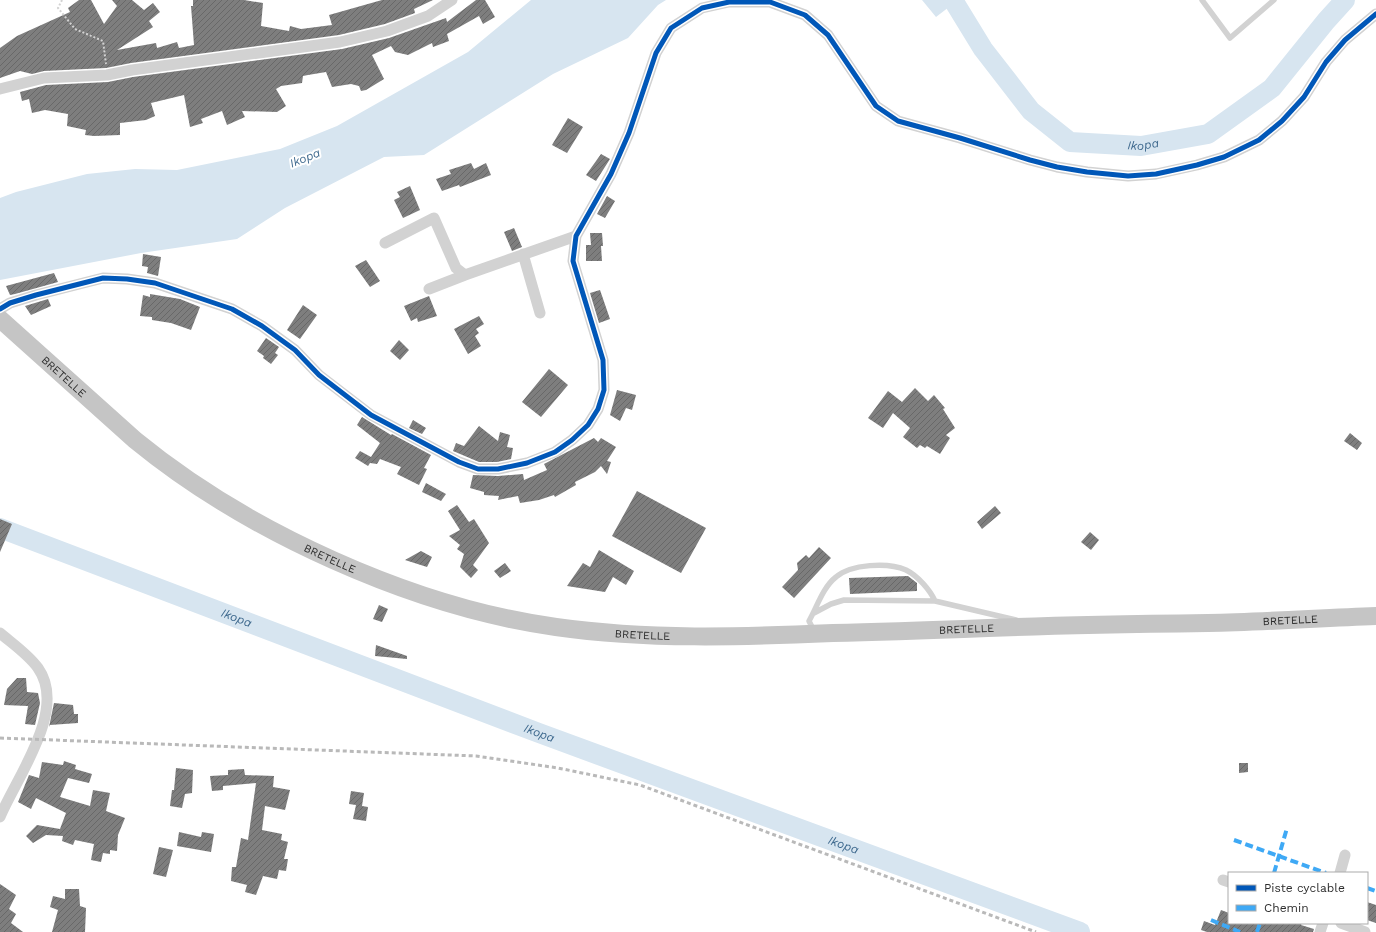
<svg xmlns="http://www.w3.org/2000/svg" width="1376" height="932" viewBox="0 0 1376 932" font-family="'Work Sans',sans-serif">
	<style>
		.water { fill: #d7e5f0 }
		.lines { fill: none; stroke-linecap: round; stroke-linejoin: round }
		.river { stroke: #d7e5f0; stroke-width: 20 }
		.building { fill: url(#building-hatch) }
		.path { stroke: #d2d2d2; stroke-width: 2; stroke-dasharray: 2 2; stroke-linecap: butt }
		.service { stroke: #d2d2d2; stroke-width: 5.5 }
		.minor { stroke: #d2d2d2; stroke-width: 11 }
		.primary { stroke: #c5c5c5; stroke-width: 18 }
		.rail { stroke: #b9b9b9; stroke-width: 3; stroke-dasharray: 4 3; stroke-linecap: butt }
		.quiet { stroke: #3fa9f5; stroke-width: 4; stroke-dasharray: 8 4; stroke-linecap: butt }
		.cycleway-casing { stroke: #fff; stroke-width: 8 }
		.cycleway { stroke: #0057b8; stroke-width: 5 }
		.labels { text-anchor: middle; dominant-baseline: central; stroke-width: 4; stroke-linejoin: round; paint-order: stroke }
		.street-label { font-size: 11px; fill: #2d2d2d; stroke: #fff }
		.water-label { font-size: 12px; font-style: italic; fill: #3d688d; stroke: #fff }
	</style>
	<defs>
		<pattern id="building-hatch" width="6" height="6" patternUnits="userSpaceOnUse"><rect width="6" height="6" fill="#7e7e7e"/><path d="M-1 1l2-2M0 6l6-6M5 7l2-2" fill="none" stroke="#686868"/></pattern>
	</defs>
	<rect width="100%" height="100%" fill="#fff"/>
	<!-- water -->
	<path class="water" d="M531 0H666L658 5 628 38 553 74 424 155 384 157 285 208 237 239 141 253 0 280V198L16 192 87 174 135 169 177 170 280 149 337 126 468 52Z
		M922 0H944L949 7 936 17Z"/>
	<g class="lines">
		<!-- river -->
		<g class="river">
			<path id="s1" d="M953 0 983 49 1031 111 1070 142 1141 146 1208 134 1272 88 1326 21 1345 0"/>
			<path id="s2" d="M0 528 539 733 1080 932"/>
		</g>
	</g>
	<!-- building -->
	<path class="building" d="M79 0H91L104 24 117 6 112 0H132L144 10 153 3 160 12 149 21 153 27 117 50 156 43 157 48 177 42 179 48 194 45 191 6H193V0H244L263 3 261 26 289 31 290 26 301 29 332 25 329 15 382 0H433L414 9 415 13 385 24 339 35 131 63 106 68 44 71 32 74 20 71 0 78V48L17 36 70 12 68 8Z
		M476 0H485L495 17 483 24 479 16 447 34 449 41 433 47 432 43 408 55 395 52 391 46 372 55 384 79 366 90 361 91 359 86 351 84 332 87 326 72 308 75 303 76 302 83 281 86 276 89 286 106 277 112 242 111 245 117 227 125 222 111 201 119 203 123 190 127 184 95 151 103 155 116 146 120 120 123V135L94 136 85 135 86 130 67 126 68 114 45 110 32 113 29 99 22 101 20 92 46 85 108 82 133 77 342 49 389 38 446 18 447 22Z
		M568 118 583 127 567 153 552 145Z
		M601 154 610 159 596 181 586 175Z
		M471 163 474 169 486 163 491 175 460 187 459 185 442 191 436 179 451 174 449 170Z
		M410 186 420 210 403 218 394 200 400 197 397 192Z
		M607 196 615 201 605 218 597 214Z
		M514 228 522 247 512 251 504 232Z
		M590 233H602L603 246H601L602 261H586V245H591Z
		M143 254 161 257 158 276 147 273 148 267 142 266Z
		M366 260 380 281 370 287 355 266Z
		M54 273 58 282 15 294 10 295 6 286Z
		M600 290 610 319 599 323 590 293Z
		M150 294 180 299 200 307 191 330 171 323 152 320V317L140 316 143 295 150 297Z
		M429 296 437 316 418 322 417 318 411 321 404 306Z
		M48 299 51 306 31 315 25 306Z
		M303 305 317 315 300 339 287 330Z
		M479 316 484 324 476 329 479 333 475 336 481 346 468 354 454 329Z
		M266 338 279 347 275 353 278 355 271 364 263 358 264 356 257 351Z
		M399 340 409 350 400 360 390 351Z
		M549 369 568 385 541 417 522 402Z
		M915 388 928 401 934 395 945 408 943 409 955 428 946 435 950 438 940 454 927 446 925 448 920 445 917 448 903 437 910 428 893 413 883 428 868 418 888 391 902 402Z
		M617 390 636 395 632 410 626 408 620 421 610 415Z
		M362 417 391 435 392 434 431 455 424 468 427 469 419 485 397 474 401 467 380 459 377 464 370 463 368 466 355 458 360 451 371 457 380 443 357 425Z
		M413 420 426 428 422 434 409 428Z
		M479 426 498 441 500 432 510 435 507 447 513 448 511 459 497 462H479L453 451 456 443 464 446Z
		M1350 433 1362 443 1357 450 1344 441Z
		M594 438 598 442 601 438 616 447 607 461 611 462 607 474 601 466 595 472 575 482 576 485 555 497 554 495 539 500 520 503 518 496 498 500 499 496 484 495V492L470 488 473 475 498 476 523 474 524 480 547 470 544 464Z
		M426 483 446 494 441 501 422 492Z
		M637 491 706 528 681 573 612 536Z
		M457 505 469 522 474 519 489 543 473 565 478 570 471 578 460 567 464 554 457 549 460 545 449 536 460 530 448 511Z
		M995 506 1001 513 982 529 977 522Z
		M0 519 12 524 0 552Z
		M1090 532 1099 540 1091 550 1081 542Z
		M819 547 831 558 794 598 782 587 798 570 797 563 806 555 809 558Z
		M599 550 634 571 626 585 613 577 605 592 567 586 583 563 590 567Z
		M421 551 432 557 427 567 405 560Z
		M505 563 511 571 500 578 494 571Z
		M908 576 917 583V591L850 594 849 578Z
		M379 605 388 609 382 622 373 619Z
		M376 645 407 656V659L375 656Z
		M17 678H26L27 692 38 693 40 703 35 725 25 724 28 706 4 705 7 689Z
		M54 703 73 705 74 714H78V723L50 725 49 727Z
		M64 761 76 765 75 769 92 774 89 783 68 778 60 797 90 806 93 790 110 793 106 811 125 818 118 835 117 851 110 850V854L103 853 101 862 91 860 94 844 75 840 73 845 62 841 63 836 46 835 33 843 26 836 37 825 60 829 66 813 36 798 31 809 18 802 29 775 39 778 42 762 63 765Z
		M1239 763H1248V772L1239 773Z
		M176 768 193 770 192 793 185 794 182 808 170 806 172 790H174Z
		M244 769 245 775 274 776 273 787 290 790 285 810 265 806 262 830 282 834 281 840 288 842 284 859H288L286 871 279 870 277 879 263 876 256 895 245 892 247 885 231 881 232 867H236L241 838 248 840 256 783 223 786V790L212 791 210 776 228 775V770Z
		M351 791 364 793 362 806 368 807 366 821 353 819 356 805 349 804Z
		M179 832 201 837 202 832 214 834 211 852 177 846Z
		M159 847 173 850 166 877 153 874Z
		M0 884 16 895 9 909 16 914 11 923 23 932H0Z
		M65 889H79L80 906 86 908 85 932H52L58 910 50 907 53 896 65 899Z
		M1367 902 1376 905V923L1367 920Z
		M1221 910 1229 913V923H1302L1301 925 1314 929 1313 932H1207L1201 930 1204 921 1215 925Z"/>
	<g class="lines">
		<!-- path -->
		<path class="path" d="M62 0 58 8 75 29 103 41 106 64"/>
		<!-- service -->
		<path class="service" d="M1202 0 1230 38 1274 0
			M814 613 831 604 844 600 935 601
			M814 631 809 621C817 607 823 587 836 577 851 564 888 562 906 570 918 576 930 590 935 601L1016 620"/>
		<!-- minor -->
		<path class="minor" d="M0 89 44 78 107 75 132 70 340 42 387 31 428 16 452 0
			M385 243 434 218 456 268 465 275 576 236
			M523 254 540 313
			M429 289 465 275
			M0 309 10 303 36 295 103 278 127 279 155 283 232 309 262 326 295 350 319 375 371 415 459 462 478 469H498L527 463 555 452 572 440 588 425 598 409 604 390 603 360 573 261 576 236 611 174 629 133 656 53 671 28 702 8 729 2H770L805 15 828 35 876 106 898 121 960 138 1030 160 1057 167 1087 172 1128 176 1156 174 1197 165 1224 157 1259 140 1282 121 1304 97 1326 62 1345 40 1376 14
			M0 633C13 644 29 655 38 668 68 710 16 778 0 817
			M1340 873 1345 855
			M1223 880 1229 882
			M1341 923 1365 932
			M1320 932 1323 923"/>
		<!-- primary -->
		<path class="primary" id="s3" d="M0 319 135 440C246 531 412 607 556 627 648 640 741 637 833 633 885 632 937 630 988 628 1062 625 1135 624 1208 623 1264 622 1320 618 1376 616"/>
		<!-- rail -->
		<path class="rail" d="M0 738 476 756 558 768 640 785 1036 932"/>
		<!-- quiet -->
		<path class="quiet" d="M1234 840 1326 873
			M1274 873 1287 828
			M1367 888 1376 891
			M1211 920 1240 932
			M1257 932 1260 923"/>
		<!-- cycleway casing -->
		<g class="cycleway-casing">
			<path id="cycleway" d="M0 309 10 303 36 295 103 278 127 279 155 283 232 309 262 326 295 350 319 375 371 415 459 462 478 469H498L527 463 555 452 572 440 588 425 598 409 604 390 603 360 573 261 576 236 611 174 629 133 656 53 671 28 702 8 729 2H770L805 15 828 35 876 106 898 121 960 138 1030 160 1057 167 1087 172 1128 176 1156 174 1197 165 1224 157 1259 140 1282 121 1304 97 1326 62 1345 40 1376 14"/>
		</g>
		<!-- cycleway -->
		<use href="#cycleway" class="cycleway"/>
	</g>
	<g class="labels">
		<!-- street labels -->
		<g class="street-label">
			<text stroke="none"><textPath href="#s3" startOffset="86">BRETELLE</textPath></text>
			<text stroke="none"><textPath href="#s3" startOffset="410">BRETELLE</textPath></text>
			<text stroke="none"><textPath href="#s3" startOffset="1382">BRETELLE</textPath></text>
			<text stroke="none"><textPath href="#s3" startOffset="1058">BRETELLE</textPath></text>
			<text stroke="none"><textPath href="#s3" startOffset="734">BRETELLE</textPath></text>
		</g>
		<!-- water labels -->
		<g class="water-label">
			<text stroke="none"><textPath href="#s1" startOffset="259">Ikopa</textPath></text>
			<text transform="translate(305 158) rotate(-22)">Ikopa</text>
			<text stroke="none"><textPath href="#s2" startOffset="253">Ikopa</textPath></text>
			<text stroke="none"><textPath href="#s2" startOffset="577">Ikopa</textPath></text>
			<text stroke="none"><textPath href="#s2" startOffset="901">Ikopa</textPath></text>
		</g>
	</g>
	<!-- legend -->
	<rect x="1228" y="872" width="140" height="52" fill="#ffffff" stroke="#ababab"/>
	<rect x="1236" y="885" width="20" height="6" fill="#0057b8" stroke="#ababab"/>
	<text x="1264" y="892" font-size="12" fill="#2d2d2d">Piste cyclable</text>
	<rect x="1236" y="905" width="20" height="6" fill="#3fa9f5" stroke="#ababab"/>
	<text x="1264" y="912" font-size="12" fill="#2d2d2d">Chemin</text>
</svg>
